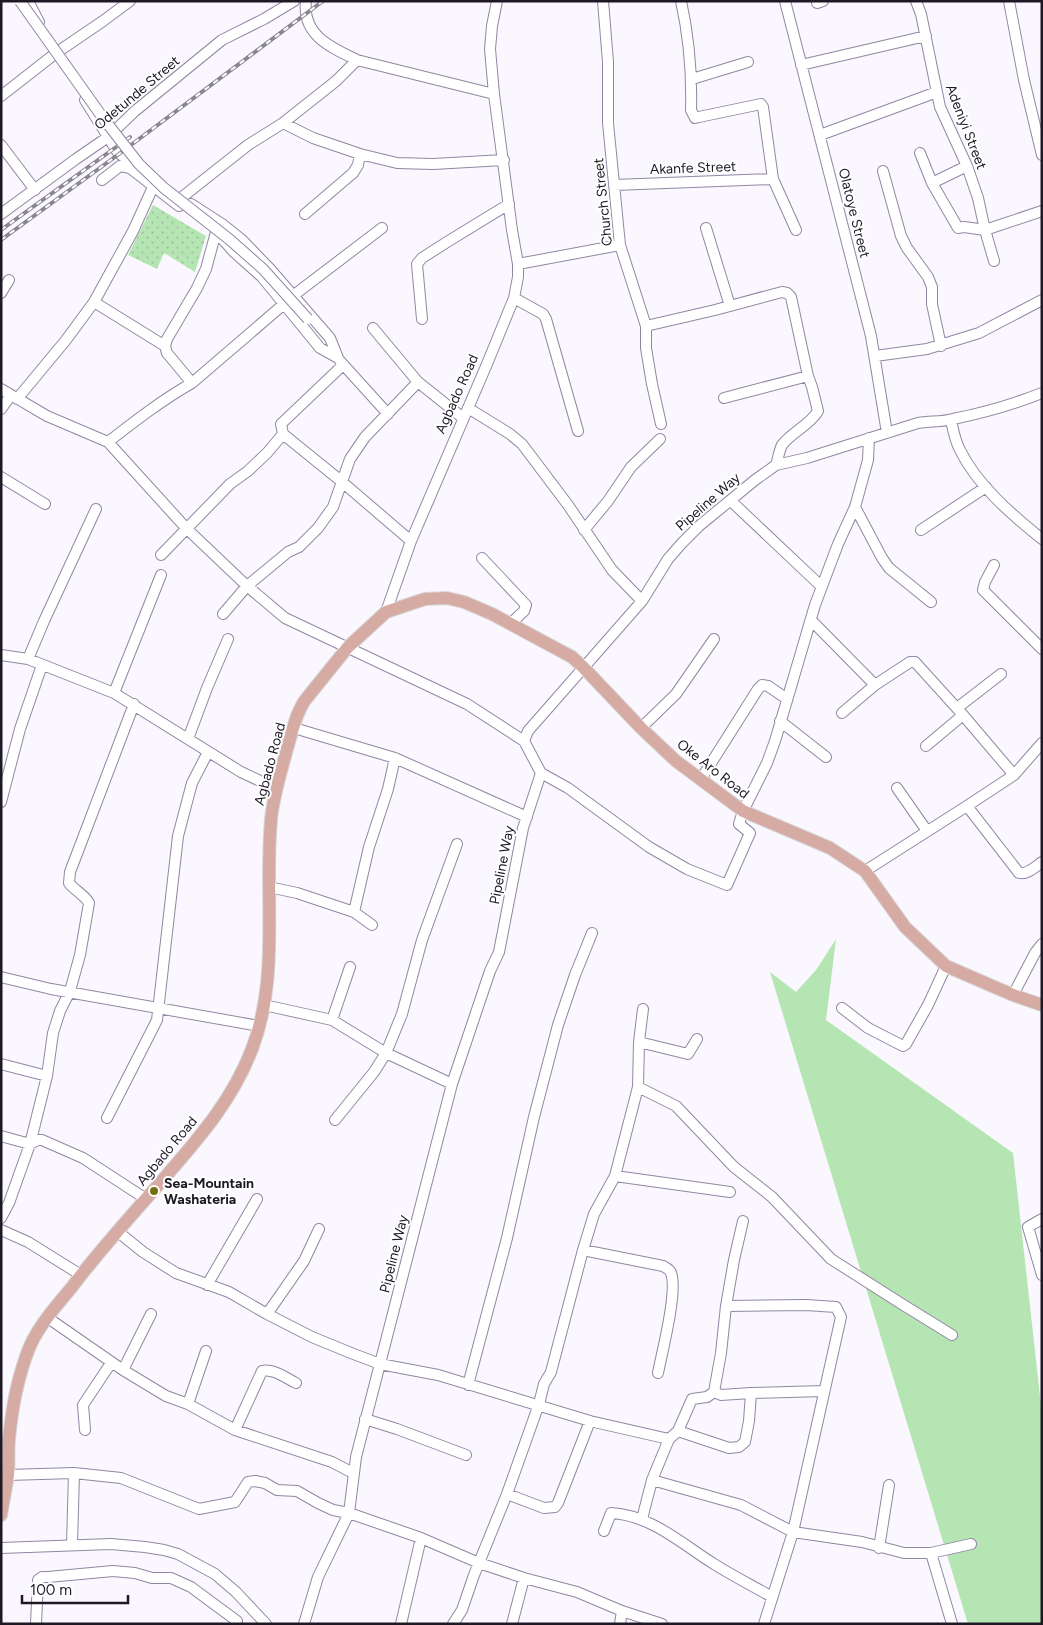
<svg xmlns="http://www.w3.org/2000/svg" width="1043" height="1625" viewBox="0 0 1043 1625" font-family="Figtree,sans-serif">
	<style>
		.green { fill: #b6e5b4 }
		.garden { fill: url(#garden-dots) }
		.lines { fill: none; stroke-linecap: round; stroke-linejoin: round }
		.minor-casing { stroke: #9286a3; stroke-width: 12 }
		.major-casing { stroke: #d6d6d8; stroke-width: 14 }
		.minor { stroke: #fff; stroke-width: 10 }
		.major { stroke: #d6aba4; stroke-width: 12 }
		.rail-casing { stroke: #8a868f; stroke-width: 4 }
		.rail { stroke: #fff; stroke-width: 2; stroke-dasharray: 5.5; stroke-linecap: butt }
		.minor-bridge-casing { stroke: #9286a3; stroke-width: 12; stroke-linecap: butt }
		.minor-bridge { stroke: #fff; stroke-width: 10 }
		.poi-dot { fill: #756f10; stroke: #fff; stroke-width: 2 }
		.labels { text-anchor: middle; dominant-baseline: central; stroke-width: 4; stroke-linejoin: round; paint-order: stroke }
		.street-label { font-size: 14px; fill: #1e1925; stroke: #fff }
		.poi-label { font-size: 14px; font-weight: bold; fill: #1e1925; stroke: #fff; text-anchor: start }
	</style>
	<defs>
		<pattern id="garden-dots" width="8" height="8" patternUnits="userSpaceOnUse" patternTransform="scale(1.25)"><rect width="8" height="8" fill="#b6e5b4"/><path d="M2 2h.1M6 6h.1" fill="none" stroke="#9cc49b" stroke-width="1.8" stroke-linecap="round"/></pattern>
	</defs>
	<rect width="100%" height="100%" fill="#faf8fe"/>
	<!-- green -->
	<path class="green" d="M836 939 826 1020 1013 1153 1042 1414V1624H968L770 972 796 992 816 970Z"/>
	<!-- garden -->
	<path class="garden" d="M153 205 206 236 195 272 164 253 157 269 128 255Z"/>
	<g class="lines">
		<!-- minor casing -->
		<g class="minor-casing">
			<path id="minor" d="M28 1 39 22
				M306 1C302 35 330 47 357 60L494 94
				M603 1 608 62V123L620 245 646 326V348L652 384 661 424
				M681 1C689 37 692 74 691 110L695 118 699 117 761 104 763 107 773 179 796 230
				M785 1 871 336 887 433
				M817 1V3L823 1
				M916 1 921 14 940 107 967 166 978 198 985 230 994 261
				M1009 1 1024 80 1042 155
				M801 65 926 36
				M692 79 748 62
				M1 96 56 53 103 21 130 1
				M85 100 117 151C123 158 132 161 139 166
				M283 123 313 138 360 154 397 163 433 164 504 160
				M820 135 937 92
				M1 145 35 190
				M920 153 932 183 958 228 964 227 985 230 1042 211
				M883 171 901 236 907 248 928 277 932 287V304L941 346
				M102 180 120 166 130 168 179 206
				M932 183 967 166
				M614 185 773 179
				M181 198 248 145 283 123 336 81 357 60
				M191 204 222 224 242 240 270 269 330 338 338 358 320 348 262 277 234 252 217 233
				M1 214 76 159 108 137 135 111 222 40 264 19 294 1
				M305 214 353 173 358 165 360 154
				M706 228 730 306
				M518 264 620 245
				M1 293 9 280
				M294 295 382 228
				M514 298 543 314 546 319 578 431
				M94 302 165 346
				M422 319 417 264 422 258 447 242 509 204
				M646 326 715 310 782 292 787 293 791 297 808 376 812 387 818 411C810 425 792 432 782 445 779 451 778 459 776 465
				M373 328 418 382 463 418
				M875 356 927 349 979 333 1042 300
				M340 361 388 414
				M343 365 281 424 283 434 341 481 411 541
				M192 383 167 353 165 346 167 339 197 288 206 269 216 232
				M1 389 47 416 108 442 186 528 247 586 285 618 467 704 524 741
				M724 398 808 376
				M17 399 66 340 94 302 133 231 153 187
				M468 408 510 434 522 444 568 505 612 570 642 601
				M1 409 11 395
				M951 420C953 430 955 441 960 450 977 485 1012 515 1042 539
				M108 442C135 421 162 400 192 383L284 304
				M1 477 45 504
				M731 501 822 587
				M855 507 882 558 889 568 931 602
				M584 530 608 501 631 467 660 439
				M921 530 986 487
				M161 555 230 484 248 471 267 453 283 434
				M482 558 526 605 524 611 510 624
				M994 565 985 582 983 590 1042 649
				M386 612 411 541 487 364 514 298 518 277V264L512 230 494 94 490 49 492 26 497 1
				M223 614 247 586 288 552 299 547 318 528 333 507 350 459 365 437 418 382
				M811 620 875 685
				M1 655 28 659 114 693 241 772 277 789
				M28 659 44 621 96 509
				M114 693 161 575
				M957 708 1001 674
				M842 713 875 685 910 662H915L963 715 1014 775
				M780 721 826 757
				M294 728 395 758 527 817
				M641 728 676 694 714 639
				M188 739 207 688 228 639
				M926 746 963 715
				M541 773 568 788 649 847 687 869 727 885 750 833 739 824 743 811 767 763 775 741 815 605 838 544 855 507 868 460 869 438
				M701 779 758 689 762 685 768 686 787 699
				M897 788 927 831
				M1 802 20 729 42 665
				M967 806 1019 873C1027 875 1035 867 1042 862
				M865 871 967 806 1014 775 1042 743
				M269 887 297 893 354 912 372 925
				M354 912 369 847 388 789 395 758
				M1 977 51 989 259 1026
				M1013 995 1035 953 1042 944
				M264 1005 332 1020 386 1053 452 1084
				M842 1008 868 1028 903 1046 906 1044 928 1005 946 966
				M332 1020 350 967
				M639 1042 688 1054 697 1039
				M1 1064 47 1076
				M638 1087 676 1106 734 1167 772 1197 831 1259 905 1306 952 1335
				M107 1118 157 1020 178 836 192 783 208 752
				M335 1120 374 1072 386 1053 402 1014 422 940 457 844
				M1 1136 30 1144 38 1140H42L83 1158 146 1199
				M615 1176 730 1192
				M1 1218 9 1203 30 1144 47 1076 53 1033 60 1011 70 991 80 955 89 903C85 895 74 890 69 883L70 872 134 704
				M1042 1219 1028 1227 1042 1275
				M1 1230 28 1242 81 1275
				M117 1231 143 1252 176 1273 229 1292 267 1314 312 1337 351 1353 380 1364 438 1375 590 1421 669 1439
				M583 1250 663 1266C666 1268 670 1269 671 1273 678 1291 662 1352 658 1373
				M207 1285 257 1199
				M726 1306 734 1260 743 1221
				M267 1314 304 1261 319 1229
				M48 1318 123 1370 166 1396 188 1404 235 1430 332 1462 353 1473
				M123 1370 151 1314
				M468 1385 507 1238 534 1117 558 1025 575 975 592 933
				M714 1392 721 1353 726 1306 806 1305 836 1307 841 1317 793 1532 764 1624
				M188 1404 206 1351
				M365 1419 397 1429 466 1455
				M85 1430 83 1405 111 1363
				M235 1430 262 1371C273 1368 286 1378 296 1383
				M678 1431 729 1448 739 1447 745 1442 749 1421 751 1393
				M8 1475 74 1473 121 1478 199 1509 235 1502 248 1482 255 1481 265 1483 277 1490 297 1491 318 1503 333 1510 349 1513 421 1538 479 1563 524 1578 577 1592 622 1611 662 1624
				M652 1480 741 1505 793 1532 862 1542 904 1553H931L971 1544
				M507 1494 544 1508 555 1507 558 1503 590 1421
				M642 1519 652 1480 669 1439 678 1431 692 1399 707 1397 714 1392 721 1395 751 1393 824 1391
				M604 1531 611 1513C651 1515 682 1544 714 1564 733 1576 753 1586 772 1597
				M72 1545 74 1473
				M1 1548 111 1544 145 1547 164 1550 178 1554 215 1574 236 1592 266 1624
				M879 1548 889 1485
				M931 1553 952 1624
				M36 1624 38 1580 42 1577H48L113 1571 135 1573 152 1578H171L191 1587 237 1621
				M304 1624 318 1577 349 1513 356 1457 452 1084 490 971 499 952 523 828 541 773 524 741 528 731 642 601 668 559 682 543 699 526 755 480 776 465 807 458 918 423C930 421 942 422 953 419 983 413 1014 404 1042 393
				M401 1624 421 1538
				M453 1624 462 1610 474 1575 507 1494 539 1404 544 1384 551 1372 583 1250 594 1214 615 1176 638 1087 639 1042 643 1009
				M512 1624 524 1578
				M620 1624 622 1611"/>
		</g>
		<!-- major casing -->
		<g class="major-casing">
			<path id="major" d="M1 1515C3 1502 6 1488 8 1475 9 1463 8 1451 9 1439 12 1407 18 1375 30 1346 40 1324 57 1305 72 1287 101 1248 134 1213 166 1176 200 1137 233 1099 252 1049 280 976 264 896 271 820 273 796 281 772 287 749 292 733 296 712 306 699L348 647 386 612 425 599 447 598 464 602 492 614 572 657 583 667 641 728 676 761 743 811 830 848 865 871 905 927 946 966 1013 995 1042 1005"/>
		</g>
		<!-- minor -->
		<use href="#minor" class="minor"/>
		<!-- major -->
		<use href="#major" class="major"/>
		<!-- rail casing -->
		<g class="rail-casing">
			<path id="rail" d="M1 230 130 137
				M1 240 119 154 323 1"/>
		</g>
		<!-- rail -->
		<use href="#rail" class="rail"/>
		<!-- minor-bridge casing -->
		<g class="minor-bridge-casing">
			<path id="minor-bridge" d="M20 1 103 118 139 164 164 188 229 239 263 269 308 319"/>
		</g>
		<!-- minor-bridge -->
		<use href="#minor-bridge" class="minor-bridge"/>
	</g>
	<!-- markers -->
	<circle class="poi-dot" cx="154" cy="1191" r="5"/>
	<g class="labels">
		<!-- street labels -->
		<g class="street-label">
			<text transform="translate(137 93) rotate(-40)">Odetunde Street</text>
			<text transform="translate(966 127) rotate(69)">Adeniyi Street</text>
			<text transform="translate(693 168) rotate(-2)">Akanfe Street</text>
			<text transform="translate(603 202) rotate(-96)">Church Street</text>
			<text transform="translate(854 213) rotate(76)">Olatoye Street</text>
			<text transform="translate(457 394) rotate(-66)">Agbado Road</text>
			<text transform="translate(708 502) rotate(-41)">Pipeline Way</text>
			<text transform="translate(270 764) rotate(-75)">Agbado Road</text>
			<text transform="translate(713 769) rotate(38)">Oke Aro Road</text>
			<text transform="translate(502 865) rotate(-79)">Pipeline Way</text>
			<text transform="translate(167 1151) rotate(-50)">Agbado Road</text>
			<text transform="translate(394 1254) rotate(-76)">Pipeline Way</text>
		</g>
		<!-- poi labels -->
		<g class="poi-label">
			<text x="164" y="1183">Sea-Mountain<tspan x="164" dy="16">Washateria</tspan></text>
		</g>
	</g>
	<!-- border -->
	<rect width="1043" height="1625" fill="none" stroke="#1e1925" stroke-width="5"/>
	<!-- scale -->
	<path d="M22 1595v8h106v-8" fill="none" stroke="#1e1925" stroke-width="2.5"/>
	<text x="30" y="1595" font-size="15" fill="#1e1925" stroke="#ffffff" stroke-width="4" paint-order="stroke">100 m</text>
</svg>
